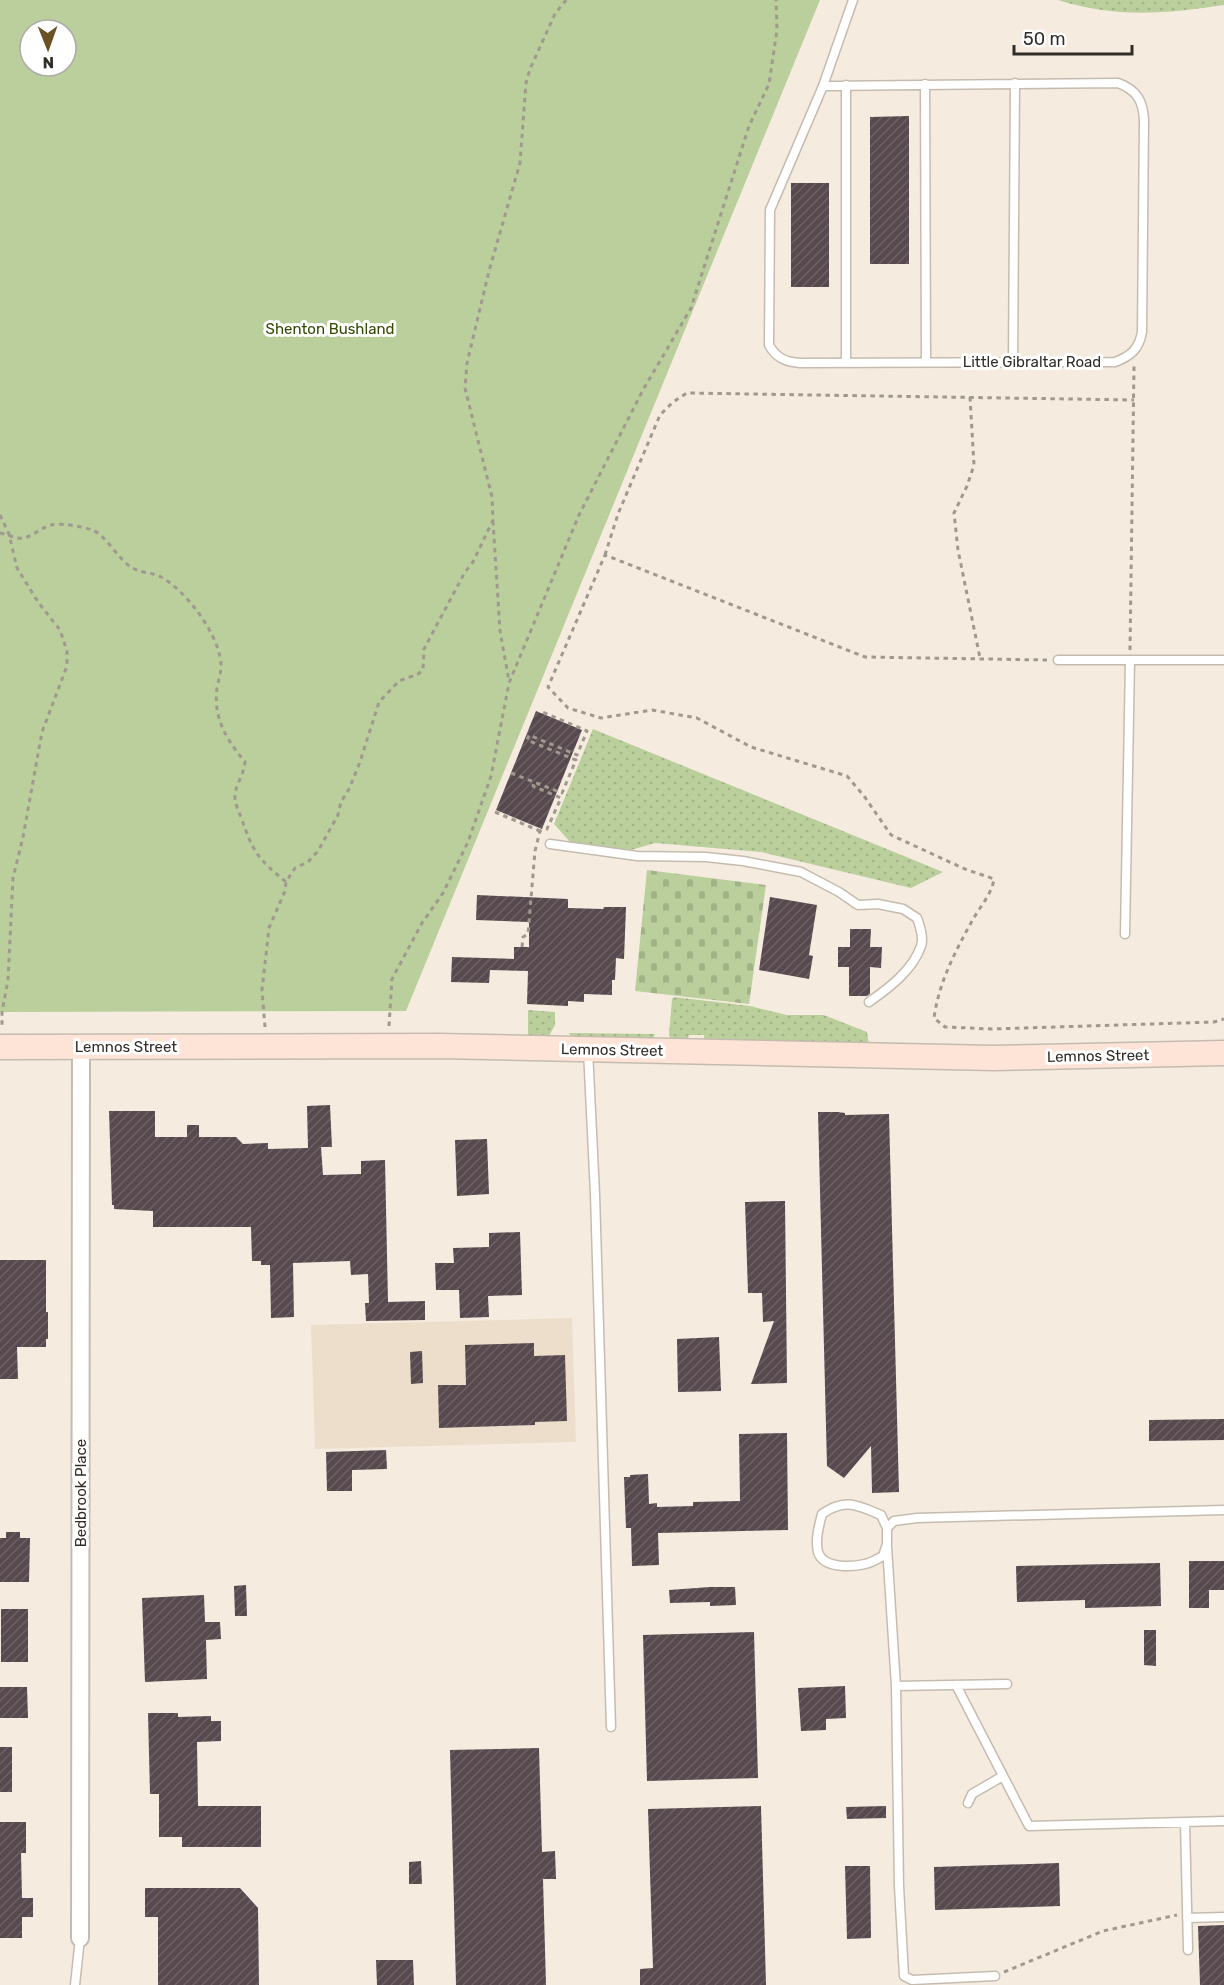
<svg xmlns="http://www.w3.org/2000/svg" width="1224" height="1985" viewBox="0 0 1224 1985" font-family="Rubik,sans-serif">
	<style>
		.built { fill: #ecdecb }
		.grass { fill: url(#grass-dots) }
		.cemetery { fill: url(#cemetery-stones) }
		.park { fill: #bacf9c; fill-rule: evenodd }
		.building { fill: url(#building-hatch) }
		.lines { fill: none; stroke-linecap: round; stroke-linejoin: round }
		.lane-casing { stroke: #c5bcaf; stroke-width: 11 }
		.street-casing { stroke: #c5bcaf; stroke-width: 20 }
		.secondary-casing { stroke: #c5bcaf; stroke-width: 27 }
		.path { stroke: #a09990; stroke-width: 3; stroke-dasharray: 4.5 4.5; stroke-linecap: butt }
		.lane { stroke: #fff; stroke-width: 8 }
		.street { stroke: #fff; stroke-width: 16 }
		.secondary { stroke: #fde4d7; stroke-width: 24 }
		.labels { text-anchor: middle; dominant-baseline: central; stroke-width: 6; stroke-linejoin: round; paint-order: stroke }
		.park-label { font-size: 15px; fill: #334900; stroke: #fff }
		.street-label { font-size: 15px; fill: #312d28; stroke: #fff }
	</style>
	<defs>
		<pattern id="grass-dots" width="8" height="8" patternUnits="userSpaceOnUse" patternTransform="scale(1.5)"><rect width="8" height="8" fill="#bacf9c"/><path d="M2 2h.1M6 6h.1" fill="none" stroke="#a0b286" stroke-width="1.8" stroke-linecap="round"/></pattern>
		<pattern id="cemetery-stones" width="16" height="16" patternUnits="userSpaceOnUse" patternTransform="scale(1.5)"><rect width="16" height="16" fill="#bacf9c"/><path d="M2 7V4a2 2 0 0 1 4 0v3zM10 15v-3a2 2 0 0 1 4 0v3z" fill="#a0b286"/></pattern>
		<pattern id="building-hatch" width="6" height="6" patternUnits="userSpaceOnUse" patternTransform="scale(1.5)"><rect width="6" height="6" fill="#57494e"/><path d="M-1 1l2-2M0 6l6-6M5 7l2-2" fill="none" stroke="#6c6164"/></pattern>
	</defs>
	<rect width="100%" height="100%" fill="#f5ecdf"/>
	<!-- built -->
	<path class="built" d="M572 1318 576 1442 315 1449 311 1325Z"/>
	<!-- grass -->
	<path class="grass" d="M1058 0H1224V5C1166 14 1114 18 1058 0Z
		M593 729 943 872 911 888 761 852 655 843 631 850 571 843 554 824Z
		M674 997 750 1006 787 1015H824L867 1032 869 1045 704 1042V1035H689L687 1041H672L669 1035 672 999Z
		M528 1010 555 1012V1025L549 1036H528Z
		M569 1033 655 1034 652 1040 571 1037Z"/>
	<!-- cemetery -->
	<path class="cemetery" d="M647 870 766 885 749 1004 635 991Z"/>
	<!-- park -->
	<path class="park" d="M0 0H820L406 1011 0 1012ZM30 30H66V66H30Z"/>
	<!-- building -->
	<path class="building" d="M909 116V264H870V117Z
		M791 183H829V287H791Z
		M536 711 582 730 542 829 496 810Z
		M477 895 568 899V908L603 909 604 907H626L624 959 616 958 615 980H612V995L584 994V1002L568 1001V1006L527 1004 528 971 490 970 489 983 451 982 452 957 514 959V947H529V922L476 920Z
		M770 897 817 905 809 955 813 956 809 979 759 970Z
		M850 929H871L870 947H882L881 968 870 967V994L867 996H849V967H838V947H850Z
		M330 1105 332 1147H321L323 1175 361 1174V1161L385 1160 388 1302 425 1301V1320L366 1321 365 1303H369L368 1274 351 1275 350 1261 293 1263 294 1317 271 1318 270 1265H261V1261H252L251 1227H153V1211L114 1209V1205H112L109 1111H155V1137H187V1125H199V1137H236L243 1144 268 1143V1149L308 1148 307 1106Z
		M818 1112H838L845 1113V1115L889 1114 899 1492 872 1493 871 1446 844 1478 827 1466Z
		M487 1139 489 1194 457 1196 455 1140Z
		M785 1201 787 1383 751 1384 774 1321 763 1322 762 1293H748L745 1202Z
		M520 1232 522 1295 488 1296 489 1317 460 1318 459 1290H436L435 1263H454L453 1248 489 1247V1233Z
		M0 1260H46V1312H48V1339H46V1347H17L18 1379H0Z
		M719 1337 721 1391 678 1392 677 1339Z
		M534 1343V1356L565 1355 567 1421 535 1422V1425L439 1428 438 1385H466L465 1345Z
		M422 1351 423 1383 411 1384 410 1352Z
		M1224 1419V1440L1149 1441V1420Z
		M787 1433 788 1530 658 1533 659 1565 632 1566 631 1528H626L624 1477H630V1475L648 1474 649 1504 657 1503V1507L693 1506V1502L740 1501 739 1434Z
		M386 1450 387 1469 352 1470V1491H327L326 1452Z
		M6 1532H20V1538H30L29 1582H0V1538H6Z
		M1189 1561H1224V1590H1209V1608H1189Z
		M1160 1563 1161 1606 1085 1608V1600L1017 1602 1016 1566Z
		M246 1585 247 1616H235L234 1586Z
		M710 1587H735L736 1605 710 1606V1602L670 1603 669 1590Z
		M204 1595 205 1622H220L221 1639 206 1640 207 1679 145 1682 142 1598Z
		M1 1609H28V1662H1Z
		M1144 1630H1156V1666L1144 1665Z
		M754 1632 758 1778 647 1781 643 1635Z
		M845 1686 846 1718 826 1719V1730L801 1731 798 1688Z
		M0 1687H27L28 1718H0Z
		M148 1713H178V1717L211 1716V1721H221V1741L197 1742 198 1806H261V1847H182V1837H159V1794H150Z
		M0 1747H12V1792H0Z
		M539 1748 542 1852 555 1851 556 1879H543L546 1985H456L450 1750Z
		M761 1806 766 1985H640V1969L653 1968 648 1809Z
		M886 1806V1818L847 1819 846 1807Z
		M0 1822H26V1853H21L22 1898H33V1917H22V1938H0Z
		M421 1861 422 1884H409V1862Z
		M1059 1863 1060 1906 935 1910 934 1867Z
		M845 1866H870L871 1938 847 1939Z
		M145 1888H240L258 1908 259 1985H158V1917H145Z
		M1224 1925V1985H1200L1198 1926Z
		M376 1960H413L414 1985H377Z"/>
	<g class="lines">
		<!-- lane casing -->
		<g class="lane-casing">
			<path id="lane" d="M925 84 926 362
				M823 86 1118 83C1137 90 1143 101 1144 120L1142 332C1139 349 1131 356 1115 362L800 363C786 362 776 358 769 345L770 210 823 86 853 0
				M846 362V85
				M1013 362 1015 83
				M1058 660H1224
				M550 844 637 856 706 857 743 861 801 872 839 892 858 905 878 904 903 909 917 918C920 926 924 938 921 946 913 970 889 988 869 1002
				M1125 934 1130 660
				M588 1050 595 1194 611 1727
				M887 1528 881 1515C857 1505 845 1498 822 1514 819 1526 815 1539 818 1552 823 1569 852 1567 865 1564 871 1563 877 1559 883 1556L887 1544V1528L894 1521 917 1518 1224 1510
				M887 1547 896 1686 899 1886 904 1976 912 1980 995 1976
				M956 1685 1029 1826 1224 1821
				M896 1686 1007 1684
				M968 1803 972 1794 1003 1776
				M1185 1822 1188 1950
				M1187 1918 1224 1917
				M75 1985 80 1938"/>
		</g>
		<!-- street casing -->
		<g class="street-casing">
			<path id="street" d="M80 1938 81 1047"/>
		</g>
		<!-- secondary casing -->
		<g class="secondary-casing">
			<path id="secondary" d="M0 1047 440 1046 993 1058 1224 1053"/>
		</g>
		<!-- path -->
		<path class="path" d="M970 397 974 465 967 486 954 513 958 550 980 658
			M0 515 9 534 17 568 38 602 60 630 67 651V666L42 732 23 837 13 878 8 980 2 1012V1027
			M493 521 500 631 509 681
			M0 533C6 534 12 537 17 538 31 540 39 528 51 525 62 523 81 526 92 530 104 533 119 560 131 567 139 573 152 572 161 577 185 590 215 630 220 657 223 668 219 677 217 688 213 719 227 740 245 762 244 774 237 782 235 794 234 801 238 810 241 817 253 852 257 858 286 882
			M605 555 618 514 660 415 673 402 687 393 1134 400
			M1130 650 1134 366
			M1047 660 865 657 605 555 548 687 568 708 601 718 652 710 697 718 751 747 847 776 864 796 891 835 965 869 994 879C992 894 979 908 972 921 955 952 939 982 934 1018L945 1027 992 1029 1214 1022 1224 1019
			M511 773 534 782
			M495 812 540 831
			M522 947 523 937 528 934 535 851 540 831 547 829 561 798 533 786 534 782 562 793 576 760 527 740 529 735 577 755 587 731 540 711
			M389 1026 392 979 422 923 443 893 468 842 491 776 509 683 579 515 643 390 691 308 749 126 769 84 777 30 776 0
			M265 1027 262 990 269 928 285 891 286 882 295 868 308 862 318 851 338 815 341 802 349 789 360 762 379 702 399 681 418 674 423 670 424 649 465 572 473 562 493 520 492 497 465 388 467 363 489 271 520 163 526 83 530 69 555 14 566 0
			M1004 1972 1103 1931 1177 1915"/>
		<!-- lane -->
		<use href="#lane" class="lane"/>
		<!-- street -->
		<use href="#street" class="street"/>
		<!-- secondary -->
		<use href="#secondary" class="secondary"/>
	</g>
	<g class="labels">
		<!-- park labels -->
		<g class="park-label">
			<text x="330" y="329">Shenton Bushland</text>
		</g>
		<!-- street labels -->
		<g class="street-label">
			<text x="1032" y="362">Little Gibraltar Road</text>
			<text x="126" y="1047">Lemnos Street</text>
			<text transform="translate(612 1050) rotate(1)">Lemnos Street</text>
			<text transform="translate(1098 1056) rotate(-1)">Lemnos Street</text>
			<text transform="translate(81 1493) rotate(-90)">Bedbrook Place</text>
		</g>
	</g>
	<!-- north arrow -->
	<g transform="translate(48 48) rotate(179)"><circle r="28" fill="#ffffff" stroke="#adaba9" stroke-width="1.5"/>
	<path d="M0-4.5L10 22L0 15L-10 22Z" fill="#6b5223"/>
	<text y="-9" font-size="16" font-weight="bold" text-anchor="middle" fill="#312d28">N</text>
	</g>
	<!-- scale -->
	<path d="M1014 45v9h118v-9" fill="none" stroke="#312d28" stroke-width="3"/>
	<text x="1023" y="45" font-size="18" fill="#312d28" stroke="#ffffff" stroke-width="4.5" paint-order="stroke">50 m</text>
</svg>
